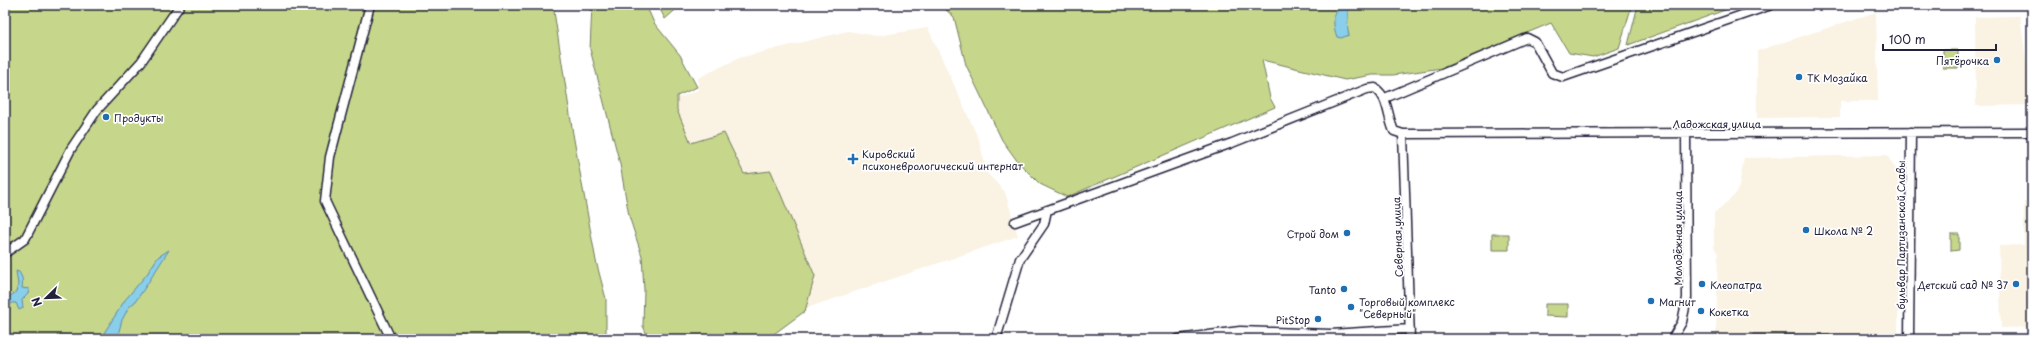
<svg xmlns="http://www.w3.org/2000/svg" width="2037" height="344" viewBox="0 0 2037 344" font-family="'Playpen Sans',sans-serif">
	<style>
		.built { fill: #faf2e3 }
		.green { fill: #c6d78b; stroke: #747c63 }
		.water { fill: #89ceea; stroke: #6089a4 }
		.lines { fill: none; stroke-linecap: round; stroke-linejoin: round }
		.minor-casing { stroke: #22223b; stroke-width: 11 }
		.minor { stroke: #fff; stroke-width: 8 }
		.poi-dot { fill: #1f6fb2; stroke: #fff; stroke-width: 1.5 }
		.labels { text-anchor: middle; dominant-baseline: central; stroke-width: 3.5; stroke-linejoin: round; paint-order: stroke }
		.poi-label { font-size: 10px; fill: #22223b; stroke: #fff; text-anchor: start }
		.street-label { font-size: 10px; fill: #22223b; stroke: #fff }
	</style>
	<rect width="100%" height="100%" fill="#fff"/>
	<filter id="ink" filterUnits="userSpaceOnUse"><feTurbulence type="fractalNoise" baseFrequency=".025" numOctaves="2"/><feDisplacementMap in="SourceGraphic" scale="8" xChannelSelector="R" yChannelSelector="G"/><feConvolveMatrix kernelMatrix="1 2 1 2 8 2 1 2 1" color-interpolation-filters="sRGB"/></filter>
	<g filter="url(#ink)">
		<!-- built -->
		<path class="built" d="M1876 12 1878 101H1840V117L1757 118V51Z
			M2020 16 2032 105 1976 106 1975 17Z
			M928 28 979 140 987 173 1005 192 1018 236 795 312 712 137 683 145 666 103 698 90V78L739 58 848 31 877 36Z
			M1887 155 1899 174 1898 339H1716L1718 254 1714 247V213L1734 196 1739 187 1744 158Z
			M2024 202H2032V327L2001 328 1999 246 2024 245Z"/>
		<!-- green -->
		<path class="green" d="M5 5H553L573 134 596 261 606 299V339H5Z
			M592 5H646L654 23 680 55 697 87 677 96V110L691 143 724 133 744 174 771 171 815 276 805 311 767 339H649L643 326 644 290 642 256 629 216 620 164 590 49Z
			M658 5H681L665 19Z
			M949 5H1632L1619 48 1593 57 1569 53 1551 23 1442 68 1393 75H1372L1345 80 1262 60 1270 98 1275 107 1067 197 1040 184 1018 162 1002 140 966 65 954 17 946 10Z
			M1638 5H1739L1628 45Z
			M1943 50H1958V68H1943Z
			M1492 234H1509V250H1492Z
			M1951 234H1959V250L1951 251Z
			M1545 304H1568V317L1545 316Z
			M1753 334 1879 335V339H1753Z"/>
		<!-- water -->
		<path class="water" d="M1342 7 1348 10C1349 19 1346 26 1349 35L1341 38 1337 37C1333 26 1331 13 1342 7Z
			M169 250 144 289 135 302 129 307 122 320 118 335 109 339H96L104 333 125 300 147 274 158 257Z
			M16 271 19 272C23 278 23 281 22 288L29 289 28 294 22 300 23 308 19 310 16 303H12L5 310V300L16 292 18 285Z"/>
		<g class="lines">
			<!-- minor casing -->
			<g class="minor-casing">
				<path id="minor" d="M370 5 330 157 325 201 391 339
					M1385 98 1527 38 1535 42 1552 73 1563 77 1771 5
					M1403 134 1410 339
					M1015 222 1232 143 1367 89 1375 88C1389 98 1387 116 1394 131L1403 134 2032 132
					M5 253 25 239 71 149 97 110 141 62 180 5
					M996 339 1020 259 1044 224 1047 210
					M1178 339 1240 331 1331 334 1410 329
					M1672 339 1682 322 1687 298 1686 133
					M1909 339 1911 132"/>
			</g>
			<!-- minor -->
			<use href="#minor" class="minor"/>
		</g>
	</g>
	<!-- markers -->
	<g class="poi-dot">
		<circle cx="1997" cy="60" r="4"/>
		<circle cx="1799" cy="77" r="4"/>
		<circle cx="106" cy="117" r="4"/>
		<path d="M851 153h4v4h4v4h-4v4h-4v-4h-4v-4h4z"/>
		<circle cx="1806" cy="230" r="4"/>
		<circle cx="1347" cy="233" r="4"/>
		<circle cx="1702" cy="284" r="4"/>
		<circle cx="2016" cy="284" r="4"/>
		<circle cx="1344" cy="289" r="4"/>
		<circle cx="1651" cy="301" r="4"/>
		<circle cx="1351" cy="307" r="4"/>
		<circle cx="1701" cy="311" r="4"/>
		<circle cx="1318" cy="319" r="4"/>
	</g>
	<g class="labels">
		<!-- poi labels -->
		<g class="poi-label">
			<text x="1989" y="60" text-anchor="end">Пятёрочка</text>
			<text x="1807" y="77">ТК Мозайка</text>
			<text x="114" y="117">Продукты</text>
			<text x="862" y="153">Кировский<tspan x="862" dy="12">психоневрологический интернат</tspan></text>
			<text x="1814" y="230">Школа № 2</text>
			<text x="1339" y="233" text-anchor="end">Строй дом</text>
			<text x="1710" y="284">Клеопатра</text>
			<text x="2008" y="284" text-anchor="end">Детский сад № 37</text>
			<text x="1336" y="289" text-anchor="end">Tanto</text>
			<text x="1359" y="301">Торговый комплекс<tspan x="1359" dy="12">"Северный"</tspan></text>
			<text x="1659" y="301">Магнит</text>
			<text x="1709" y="311">Кокетка</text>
			<text x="1310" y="319" text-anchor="end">PitStop</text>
		</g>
		<!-- street labels -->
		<g class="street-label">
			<text x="1717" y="123">Ладожская улица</text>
			<text transform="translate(1900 235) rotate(-90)">бульвар Партизанской Славы</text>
			<text transform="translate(1397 237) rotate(-92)">Северная улица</text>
			<text transform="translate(1677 238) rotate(-90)">Молодёжная улица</text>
		</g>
	</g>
	<!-- margin -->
	<rect width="2037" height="344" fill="none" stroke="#fff" stroke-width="20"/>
	<rect x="10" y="10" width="2017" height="324" fill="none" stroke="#22223b" stroke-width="1.5" filter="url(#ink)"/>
	<!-- north arrow -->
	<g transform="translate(46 298) rotate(247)" stroke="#ffffff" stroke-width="3" paint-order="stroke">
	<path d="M0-3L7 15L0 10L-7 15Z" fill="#22223b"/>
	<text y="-6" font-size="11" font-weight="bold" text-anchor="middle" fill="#22223b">N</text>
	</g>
	<!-- scale -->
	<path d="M1883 44v6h113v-6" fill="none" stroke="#22223b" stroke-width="2"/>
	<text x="1889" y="44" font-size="12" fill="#22223b" stroke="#ffffff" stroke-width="3" paint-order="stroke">100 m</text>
</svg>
